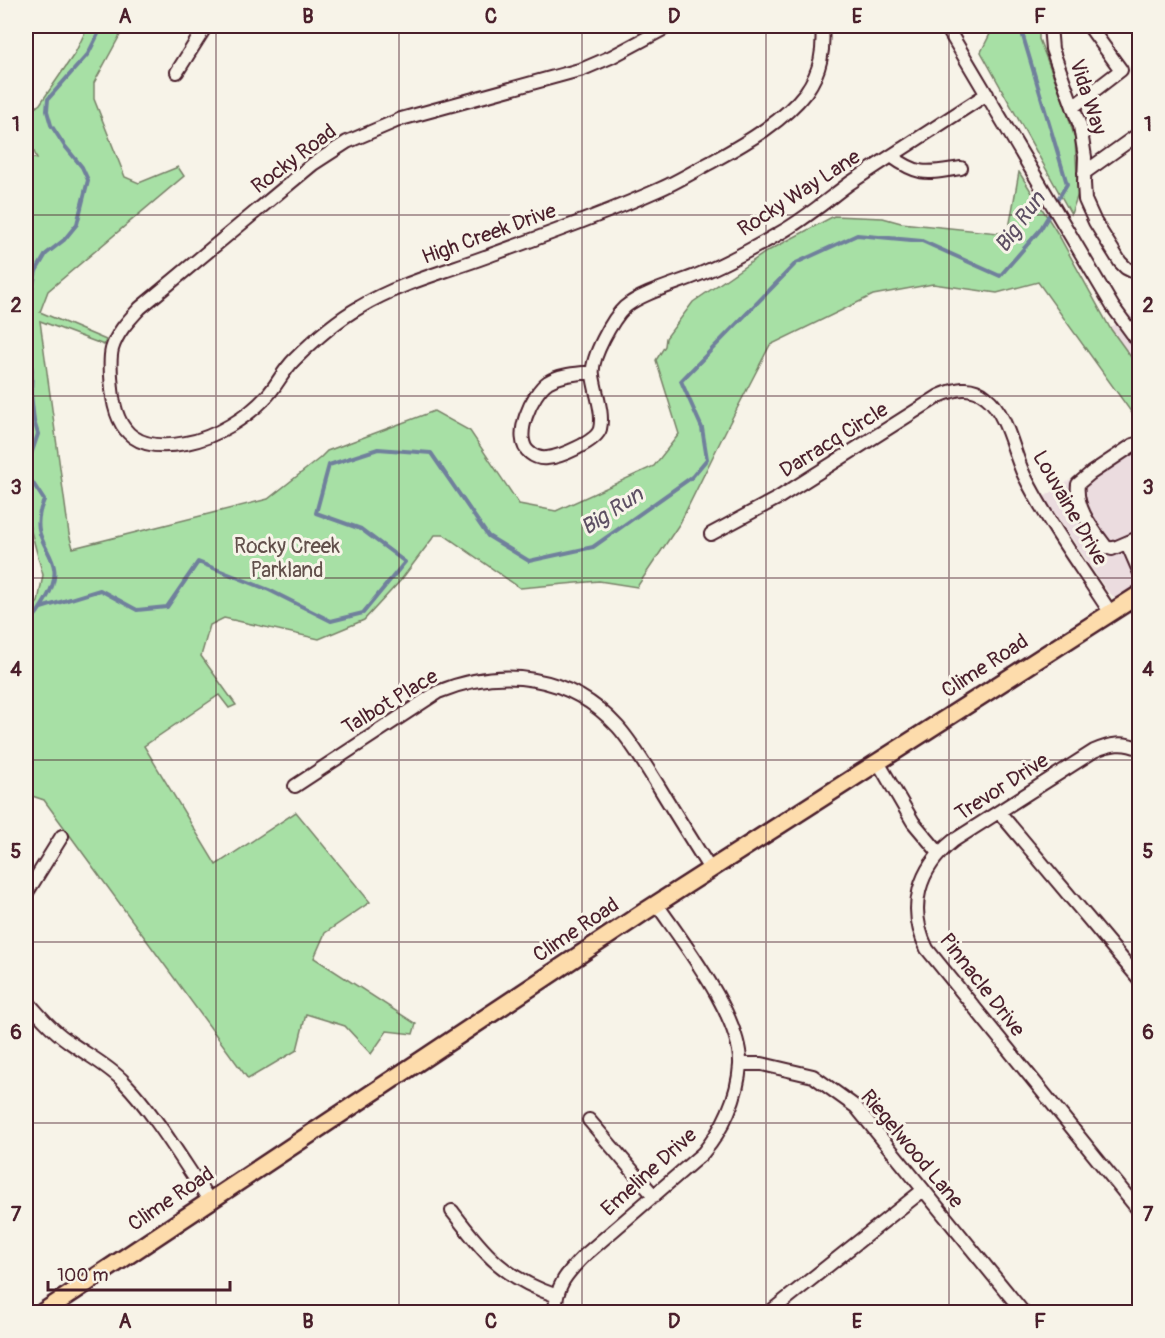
<svg xmlns="http://www.w3.org/2000/svg" width="1165" height="1338" viewBox="0 0 1165 1338" font-family="Pangolin,sans-serif">
	<style>
		.built { fill: #ebdcdf }
		.green { fill: #a7e0a5; stroke: #788068; stroke-width: 1.5 }
		.lines { fill: none; stroke-linecap: round; stroke-linejoin: round }
		.stream { stroke: #70809c; stroke-width: 4 }
		.minor-casing { stroke: #4a1f2b; stroke-width: 16 }
		.major-casing { stroke: #4a1f2b; stroke-width: 21 }
		.minor { stroke: #f7f3e8; stroke-width: 12 }
		.major { stroke: #fddcac; stroke-width: 16 }
		.grid { fill: none; stroke: #4a1f2b; stroke-width: 1.5; stroke-opacity: 0.55 }
		.labels { text-anchor: middle; dominant-baseline: central; stroke-width: 6; stroke-linejoin: round; paint-order: stroke }
		.street-label { font-size: 21px; fill: #4a1f2b; stroke: #f7f3e8 }
		.park-label { font-size: 21px; fill: #614f4a; stroke: #f7f3e8 }
		.water-label { font-size: 22px; font-style: italic; fill: #5d4f63; stroke: #f7f3e8 }
		.neatline { fill: none; stroke: #4a1f2b; stroke-width: 2 }
		.grid-label { font-size: 20px; text-anchor: middle; font-weight: bold; fill: #4a1f2b }
	</style>
	<rect width="100%" height="100%" fill="#f7f3e8"/>
	<filter id="ink" filterUnits="userSpaceOnUse"><feTurbulence type="fractalNoise" baseFrequency=".0167" numOctaves="2"/><feDisplacementMap in="SourceGraphic" scale="12" xChannelSelector="R" yChannelSelector="G"/><feConvolveMatrix kernelMatrix="1 2 1 2 8 2 1 2 1" color-interpolation-filters="sRGB"/></filter>
	<g filter="url(#ink)">
		<!-- built -->
		<path class="built" d="M1139 309V368L1110 328Z
			M1139 435V617L1107 591 1044 497Z"/>
		<!-- green -->
		<path class="green" d="M88 26H125L94 83V99L125 177 139 183 178 167 184 176 48 291 40 312 106 340 104 345 40 321 69 534 73 548 268 499 320 458 327 451 434 411 470 431 519 504 556 511 654 466 679 434 656 360 665 346 666 338 693 302 766 252 834 216 883 218 901 223 1008 234 1019 172 1058 234 1110 328 1139 368V423L1038 282 997 293 933 284 873 295 770 345 729 424 680 523 637 587 599 581 520 588 444 535H435L401 580 364 620 319 639 224 618 210 625 201 656 236 705 229 708 219 695 144 746 216 865 296 812 370 902 325 933 314 958 416 1024 413 1034 387 1031 371 1054 345 1026 306 1014 297 1050 248 1079 44 800 26 794V615L38 602 43 575 29 524 26 494V156L37 159 26 132V115L40 104 75 53Z
			M994 26H1039V39L1066 108 1075 139 1078 194 1071 214 981 52Z"/>
		<g class="lines">
			<!-- stream -->
			<path class="stream" d="M1020 26 1067 184 1055 204
				M26 312 29 303 36 271 46 254 64 240 77 224 88 180 82 167 64 145 51 125 47 111 48 99 88 54 102 26
				M26 325 27 347 32 370 31 394 34 421 38 434 28 463 29 477 44 500C22 549 74 552 46 599 40 609 35 618 26 624
				M41 608 100 590 137 610 167 607 198 562 269 590 331 621 363 613 405 562 361 529 316 513 329 465 378 449 431 453 488 536 529 561 593 547 692 477 707 459 702 428 681 381 796 263 857 235 922 241 1000 276 1040 230 1052 210"/>
			<!-- minor casing -->
			<g class="minor-casing">
				<path id="minor" d="M669 26 611 57 583 69 401 119 347 142 313 164 140 308C129 320 117 332 112 349 109 361 111 376 112 389 116 436 140 452 186 443 215 438 248 417 267 396 277 385 283 371 294 360 313 341 337 320 360 307 398 284 444 272 485 257 543 236 602 215 658 190 677 182 696 170 715 160 746 143 785 120 806 92 821 71 824 50 822 26
					M946 26 1113 307 1140 344
					M1050 26 1052 49 1080 126 1085 157 1084 183 1085 200 1095 222 1120 262 1126 268 1134 272 1140 273
					M177 72 206 26
					M1073 107 1121 70 1089 26
					M891 156C920 177 927 173 961 168
					M1084 173 1140 133
					M1130 330 1140 323
					M592 372C577 374 561 374 548 382 532 393 511 439 530 453 535 457 540 459 547 458 560 457 596 442 600 429 604 412 595 392 593 375 590 359 613 318 625 307 641 293 679 283 700 274 727 263 754 248 780 233 805 219 827 200 850 183 895 153 941 124 987 94
					M1140 443 1133 445 1091 473 1078 484C1075 508 1092 528 1106 547L1112 549 1140 537
					M711 534 778 498 939 396C955 389 971 384 986 397 1007 413 1013 452 1024 475 1048 523 1081 567 1110 612
					M1127 543 1140 573
					M1140 749C1123 741 1110 744 1094 751L953 841C918 869 907 908 927 949L1140 1212
					M878 762 913 822 939 853
					M295 786 438 692C502 666 570 674 618 727 634 745 646 767 659 787 676 815 693 842 710 869
					M999 812 1140 980
					M26 894 62 836
					M26 1000C39 1015 52 1030 68 1041 87 1055 108 1065 124 1082 156 1115 183 1162 210 1201
					M740 1064H762L813 1076 856 1107 1023 1312
					M589 1120 654 1196
					M452 1211C486 1255 502 1277 557 1296
					M555 1312C556 1285 566 1274 585 1255L703 1153C723 1129 738 1097 740 1065 742 1017 683 943 656 903
					M770 1312 922 1191"/>
			</g>
			<!-- major casing -->
			<g class="major-casing">
				<path id="major" d="M43 1312 644 912 1140 594"/>
			</g>
			<!-- minor -->
			<use href="#minor" class="minor"/>
			<!-- major -->
			<use href="#major" class="major"/>
		</g>
	</g>
	<!-- grid -->
	<path class="grid" d="M216 26V1312M399 26V1312M582 26V1312M766 26V1312M949 26V1312M26 215H1140M26 396H1140M26 578H1140M26 760H1140M26 942H1140M26 1123H1140"/>
	<g class="labels">
		<!-- street labels -->
		<g class="street-label">
			<text transform="translate(1088 97) rotate(72)">Vida Way</text>
			<text transform="translate(294 159) rotate(-37)">Rocky Road</text>
			<text transform="translate(799 193) rotate(-33)">Rocky Way Lane</text>
			<text transform="translate(489 234) rotate(-20)">High Creek Drive</text>
			<text transform="translate(834 440) rotate(-32)">Darracq Circle</text>
			<text transform="translate(1070 508) rotate(60)">Louvaine Drive</text>
			<text transform="translate(985 666) rotate(-33)">Clime Road</text>
			<text transform="translate(390 702) rotate(-31)">Talbot Place</text>
			<text transform="translate(1002 787) rotate(-33)">Trevor Drive</text>
			<text transform="translate(576 930) rotate(-34)">Clime Road</text>
			<text transform="translate(982 985) rotate(52)">Pinnacle Drive</text>
			<text transform="translate(912 1149) rotate(50)">Riegelwood Lane</text>
			<text transform="translate(649 1172) rotate(-42)">Emeline Drive</text>
			<text transform="translate(171 1199) rotate(-34)">Clime Road</text>
		</g>
		<!-- park labels -->
		<g class="park-label">
			<text x="287" y="546">Rocky Creek<tspan x="287" dy="24">Parkland</tspan></text>
		</g>
		<!-- water labels -->
		<g class="water-label">
			<text transform="translate(1020 222) rotate(-54)">Big Run</text>
			<text transform="translate(612 511) rotate(-33)">Big Run</text>
		</g>
	</g>
	<!-- margin -->
	<rect width="1165" height="1338" fill="none" stroke="#f7f3e8" stroke-width="66"/>
	<!-- scale -->
	<path d="M48 1281v9h182v-9" fill="none" stroke="#4a1f2b" stroke-width="3"/>
	<text x="57" y="1281" font-size="18" fill="#4a1f2b" stroke="#f7f3e8" stroke-width="4.5" paint-order="stroke">100 m</text>
	<rect x="33" y="33" width="1099" height="1272" class="neatline"/>
	<g class="grid-label">
		<text x="125" y="23">A</text>
		<text x="308" y="23">B</text>
		<text x="491" y="23">C</text>
		<text x="674" y="23">D</text>
		<text x="857" y="23">E</text>
		<text x="1040" y="23">F</text>
		<text x="16" y="131">1</text>
		<text x="1148" y="131">1</text>
		<text x="16" y="312">2</text>
		<text x="1148" y="312">2</text>
		<text x="16" y="494">3</text>
		<text x="1148" y="494">3</text>
		<text x="16" y="676">4</text>
		<text x="1148" y="676">4</text>
		<text x="16" y="858">5</text>
		<text x="1148" y="858">5</text>
		<text x="16" y="1039">6</text>
		<text x="1148" y="1039">6</text>
		<text x="16" y="1221">7</text>
		<text x="1148" y="1221">7</text>
		<text x="125" y="1328">A</text>
		<text x="308" y="1328">B</text>
		<text x="491" y="1328">C</text>
		<text x="674" y="1328">D</text>
		<text x="857" y="1328">E</text>
		<text x="1040" y="1328">F</text>
	</g>
</svg>
